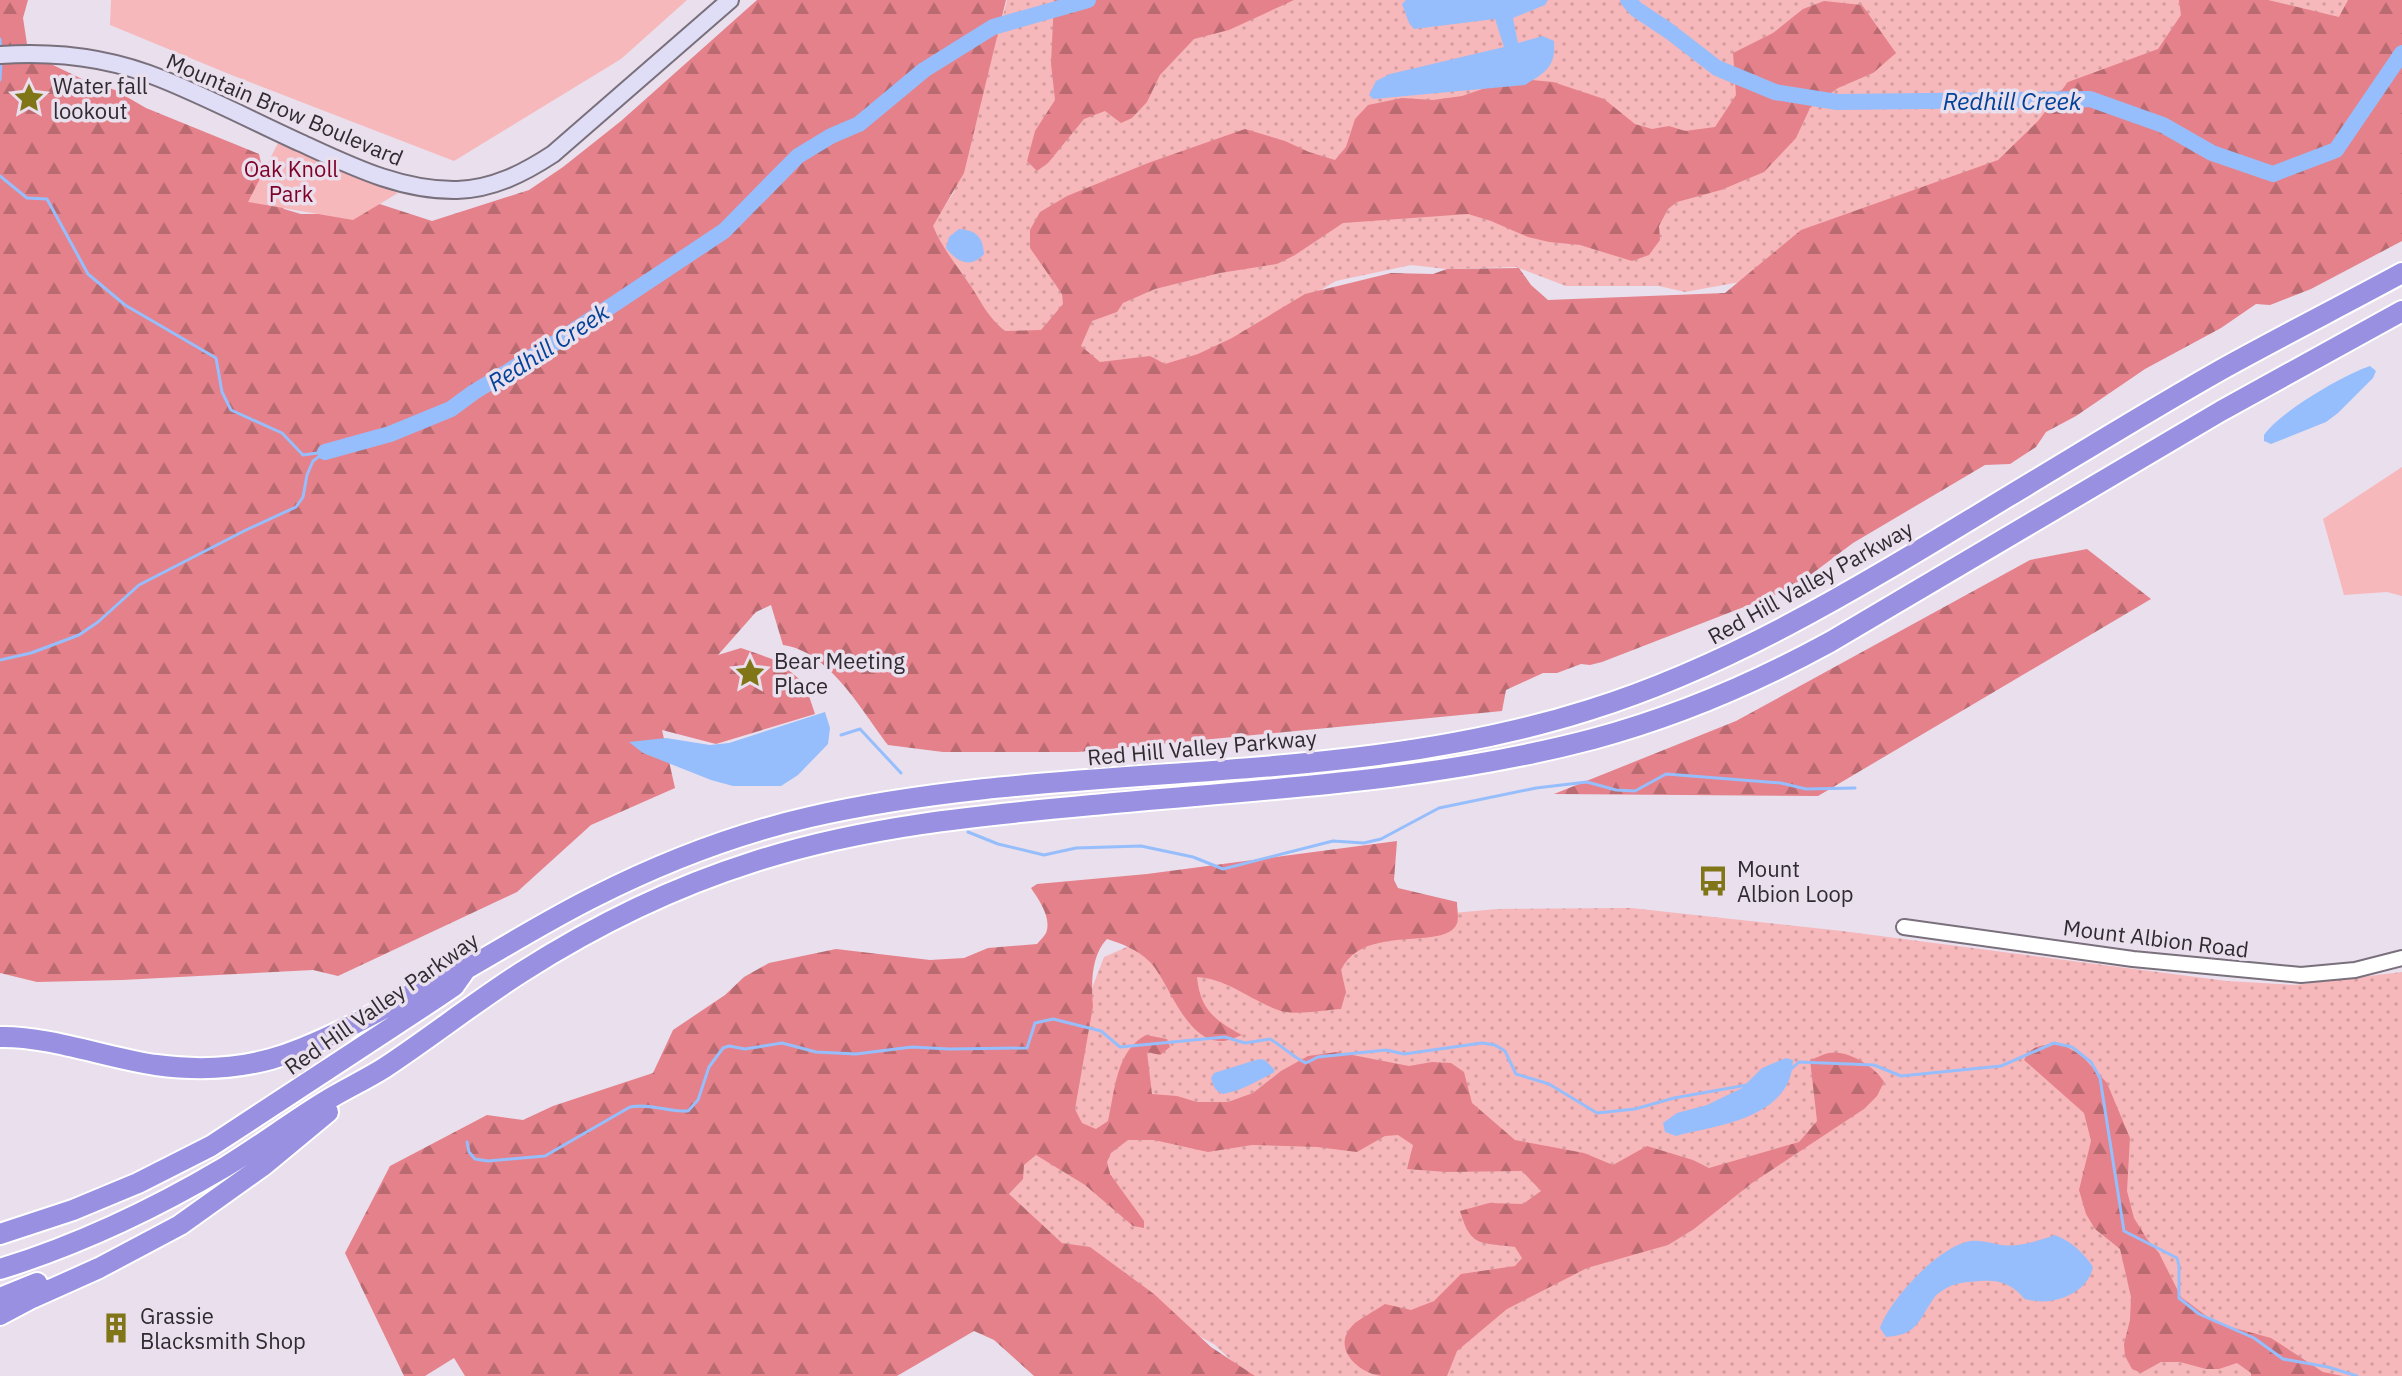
<svg xmlns="http://www.w3.org/2000/svg" width="2402" height="1376" viewBox="0 0 2402 1376" font-family="'IBM Plex Sans',sans-serif">
	<style>
		.grass { fill: url(#grass-dots) }
		.forest { fill: url(#forest-firs) }
		.park { fill: #f7b8bb }
		.water { fill: #96befc }
		.lines { fill: none; stroke-linecap: round; stroke-linejoin: round }
		.stream { stroke: #96befc; stroke-width: 3 }
		.river { stroke: #96befc; stroke-width: 16 }
		.tertiary-casing { stroke: #79707c; stroke-width: 18 }
		.secondary-casing { stroke: #79707c; stroke-width: 20 }
		.motorway-casing { stroke: #fff; stroke-width: 24 }
		.tertiary { stroke: #fff; stroke-width: 14 }
		.secondary { stroke: #e0def6; stroke-width: 16 }
		.motorway { stroke: #9990e2; stroke-width: 20 }
		.labels { text-anchor: middle; dominant-baseline: central; stroke-width: 7; stroke-linejoin: round; paint-order: stroke }
		.poi-label { font-size: 22px; fill: #2f2b30; stroke: #e9dfed; text-anchor: start }
		.street-label { font-size: 22px; fill: #2f2b30; stroke: #e9dfed }
		.park-label { font-size: 22px; fill: #7f0026; stroke: #e9dfed }
		.water-label { font-size: 24px; font-style: italic; fill: #024399; stroke: #e9dfed }
	</style>
	<defs>
		<pattern id="grass-dots" width="8" height="8" patternUnits="userSpaceOnUse" patternTransform="scale(2)"><rect width="8" height="8" fill="#f7b8bb"/><path d="M2 2h.1M6 6h.1" fill="none" stroke="#d49ea1" stroke-width="1.8" stroke-linecap="round"/></pattern>
		<pattern id="forest-firs" width="22" height="20" patternUnits="userSpaceOnUse" patternTransform="scale(2)"><rect width="22" height="20" fill="#e5818a"/><path d="M5 1l3.5 6h-7zM16 11l3.5 6h-7z" fill="#ba6a71"/></pattern>
	</defs>
	<rect width="100%" height="100%" fill="#e9dfed"/>
	<!-- grass -->
	<path class="grass" d="M1007 0H2364L2332 23 1740 282 1685 292 1659 286H1566L1516 267 1447 269 1411 265 1336 281 1235 340 1151 379 1018 342 998 326 967 292 942 250 932 226 954 192 966 126 981 73 1001 23Z
		M1631 908 1842 931 2227 981 2295 985 2402 972V1376H1248L1215 1345 1061 1257 991 1194 1057 1079 1104 957 1138 942 1497 909Z"/>
	<!-- forest -->
	<path class="forest" d="M0 0H28L23 18 27 44 51 64 82 79 115 90 146 108 259 154 263 172V188L284 209 301 214H341L355 196 432 221 529 190 563 167 621 121 757 0H1006L964 173 933 226C942 248 957 266 970 285 983 304 986 315 1005 331L1041 330 1063 304 1062 294 1030 248V230L1040 212 1067 196 1148 163 1245 129 1285 141 1309 152 1335 160 1346 147 1355 119 1368 105 1402 98 1433 100 1462 96 1500 83 1522 79 1553 82 1604 99 1635 124 1652 129 1669 126 1685 131 1715 127 1736 95 1733 53 1773 33 1803 9 1824 1 1862 5 1896 53 1873 73 1838 88 1810 108 1796 138 1764 172 1721 190 1677 202 1668 209 1659 226 1660 240 1649 255 1632 261 1580 245 1549 242 1528 237 1491 221 1468 214 1343 223 1295 255 1277 264 1220 273 1155 289 1123 303 1117 312 1092 321 1081 346 1100 362 1150 356 1165 364 1198 354 1232 338 1305 294 1391 273 1433 274 1447 269 1519 268 1531 285 1548 300 1725 293 1801 230 1998 160 2038 121 2068 82 2158 49 2181 15 2179 0H2268L2339 17 2348 0H2402V241L2311 289 2270 305 2256 304 2221 328 2145 369 2076 416 2046 432 2036 447 2010 464 1985 465 1853 543 1793 588 1602 662 1590 665 1581 664 1557 673H1543L1506 690 1502 711 1078 752H943L888 745C862 711 829 651 783 645L771 605 756 612 718 655 741 648 778 661 805 684 815 714 716 744 662 730 675 788 591 825 517 892 338 976 313 970 122 980 37 982 0 973Z
		M1054 0H1294L1229 30 1194 39 1160 75 1147 102 1132 118 1121 123 1105 111 1084 119 1048 163 1037 171 1027 161 1035 131 1055 100 1051 64Z
		M2087 549 2151 599 1818 796 1554 794 1736 721 2030 560Z
		M1397 841 1394 880 1398 888 1457 902C1457 910 1460 921 1455 927 1449 934 1439 936 1431 937 1399 941 1357 937 1341 970L1346 992 1341 1009C1324 1010 1292 1016 1278 1010 1251 1000 1225 978 1197 977 1200 1009 1214 1020 1242 1035 1236 1037 1230 1040 1224 1041 1186 1044 1170 983 1150 962 1138 950 1123 944 1107 939 1091 955 1091 985 1093 1006L1075 1109 1082 1123 1096 1129 1108 1121C1115 1090 1116 1051 1146 1035L1167 1039 1170 1047 1160 1055 1147 1052 1152 1094 1177 1096 1197 1102H1228L1253 1093 1281 1071 1308 1056 1337 1052 1409 1066 1432 1062 1451 1063 1464 1072 1472 1103 1515 1140 1584 1153 1613 1165 1647 1146 1693 1160 1709 1168 1799 1142 1817 1121 1810 1060C1816 1058 1823 1054 1829 1053 1847 1049 1876 1067 1884 1082L1877 1096 1864 1109 1752 1183 1694 1229 1668 1245 1587 1268 1507 1309 1457 1351 1447 1376C1426 1376 1404 1376 1383 1376 1359 1374 1330 1348 1353 1325 1362 1317 1375 1311 1385 1304L1411 1310 1434 1301 1461 1274 1515 1266 1522 1258 1515 1247C1480 1242 1471 1248 1460 1211L1489 1203 1523 1204 1541 1191 1522 1171 1446 1172 1407 1169 1413 1145 1398 1135 1385 1136 1357 1152 1317 1147 1252 1145 1208 1152 1154 1140H1128L1111 1153 1107 1162 1110 1174 1144 1221V1228L1133 1226 1085 1185 1036 1155 1024 1165 1023 1179 1009 1194 1062 1243 1090 1247 1154 1294 1211 1347 1255 1376H1034L994 1340 974 1331 897 1376H465L454 1358 425 1376H404L345 1253 390 1166 487 1115 523 1120 553 1106 653 1073 673 1030 725 995 744 977 769 963 836 949 930 960 964 958 988 948 1037 944C1040 940 1044 937 1046 933 1052 918 1039 900 1031 888L1037 884 1147 874Z
		M2062 1044 2082 1056 2107 1083 2130 1138 2127 1191 2134 1218 2147 1239 2159 1253 2181 1297 2216 1323 2271 1338 2323 1372 2343 1376H2251V1373L2237 1363 2219 1369H2206L2180 1362H2161L2141 1373 2132 1369 2125 1356 2124 1344 2130 1320 2131 1297 2120 1249 2095 1229 2086 1214 2079 1190 2091 1141 2084 1113 2024 1060C2032 1043 2046 1045 2062 1044Z"/>
	<!-- park -->
	<path class="park" d="M111 0H687L621 59 454 161 229 74 110 25Z
		M278 143 398 193 353 220 248 202Z
		M2402 467V596L2387 592 2344 595 2323 519Z"/>
	<!-- water -->
	<path class="water" d="M1406 0H1548L1545 5 1513 18 1518 43 1543 36 1554 41C1556 67 1546 72 1525 85L1373 99 1369 95 1376 81 1390 74 1504 47 1495 19 1414 29 1409 23 1402 4Z
		M959 229C976 230 983 237 984 254 971 269 957 262 946 248L949 237Z
		M2370 366 2376 371 2373 378 2338 413 2326 422 2271 444 2264 441V435C2280 412 2343 375 2370 366Z
		M825 712 830 728 828 744 798 775 781 786H733L711 780 643 753 629 742 666 738 710 745 729 743Z
		M1786 1058 1793 1060C1791 1118 1720 1125 1676 1136L1665 1132 1663 1123 1677 1113 1707 1105 1742 1088 1762 1068Z
		M1259 1059 1265 1060 1275 1070 1273 1073C1255 1082 1244 1090 1223 1094 1215 1091 1213 1086 1211 1078L1214 1073Z
		M2055 1235C2072 1242 2083 1252 2093 1267 2088 1293 2054 1306 2029 1300 2023 1299 2024 1298 2019 1293 2007 1282 1996 1280 1980 1281 1965 1282 1951 1283 1939 1293 1934 1296 1932 1302 1928 1307 1916 1328 1911 1335 1886 1337L1880 1328C1890 1299 1940 1245 1971 1241 1981 1240 1991 1243 2001 1245 2019 1247 2038 1241 2055 1235Z"/>
	<g class="lines">
		<!-- stream -->
		<path class="stream" d="M0 39 1 51
			M0 80 1 63
			M0 176 27 198 47 199 88 274 125 305 216 358 222 392 231 410 282 433 303 455 325 452
			M0 660 31 653 79 635 98 622 139 585 246 530 296 507 303 497 307 475 313 461 324 453
			M841 735 860 729 901 773
			M968 832 998 844 1044 855 1076 848 1141 846 1193 857 1223 869 1333 841 1364 843 1381 839 1439 808 1536 788 1587 782 1616 790 1635 791 1666 774 1781 783 1806 789 1855 788
			M1790 1070 1799 1062 1874 1065 1901 1076 2001 1066 2054 1043 2072 1047 2091 1062 2100 1078 2124 1231 2177 1258 2179 1266V1298L2199 1314 2254 1338 2283 1359 2328 1367 2357 1376
			M467 1142 469 1152 475 1159 488 1161 545 1156 630 1107C649 1103 668 1112 688 1111L698 1100 709 1067 723 1048 729 1046 745 1049 782 1043 816 1052 856 1054 912 1047 949 1049 1027 1048 1035 1023 1053 1019 1101 1031 1120 1047 1225 1037 1245 1043 1270 1039C1283 1046 1292 1057 1306 1063L1318 1057 1386 1050 1404 1054 1482 1043 1495 1045 1505 1051 1516 1074 1549 1084 1597 1113 1635 1109 1674 1098 1747 1085"/>
		<!-- river -->
		<path class="river" d="M1628 0 1636 9 1669 31 1717 68 1775 92 1837 102 2090 99 2163 125 2212 153 2273 174 2336 150 2402 53
			M325 452 390 434 451 409 474 392 560 340 724 231 798 156 831 136 859 124 924 70 993 27 1088 0"/>
		<!-- tertiary casing -->
		<g class="tertiary-casing">
			<path id="tertiary" d="M1904 927 2133 959 2301 975 2355 970 2402 958"/>
		</g>
		<!-- secondary casing -->
		<g class="secondary-casing">
			<path id="secondary" d="M0 55C56 51 109 57 162 79 209 98 255 122 301 143 351 166 401 191 457 190 493 189 524 173 553 154L730 0"/>
		</g>
		<!-- motorway casing -->
		<g class="motorway-casing">
			<path id="motorway" d="M0 1037C50 1036 106 1058 156 1065 193 1070 235 1069 271 1059 329 1042 392 1003 447 975L466 969
				M0 1234 73 1210 138 1183 211 1146 438 997 454 986 466 969C508 945 550 919 594 897 661 863 736 834 810 817 1066 759 1337 790 1589 710 1740 663 1875 577 2009 496 2081 453 2153 408 2226 367 2284 335 2343 305 2402 273
				M0 1269C78 1245 154 1209 225 1167 258 1147 290 1123 324 1102 343 1090 365 1080 384 1068 431 1037 475 1002 522 972 594 926 671 888 753 862 867 825 985 815 1104 804 1267 789 1434 781 1593 739 1675 717 1755 683 1830 642L2221 411 2402 311
				M0 1298 37 1283
				M0 1315 32 1298 99 1268 180 1225 264 1165 328 1112"/>
		</g>
		<!-- tertiary -->
		<use href="#tertiary" class="tertiary"/>
		<!-- secondary -->
		<use href="#secondary" class="secondary"/>
		<!-- motorway -->
		<use href="#motorway" class="motorway"/>
	</g>
	<!-- icons -->
	<defs>
		<g id="sight-bare" transform="scale(2.4)"><path d="M0-6L1.8-2.2L6-1.7L2.9 1.2L3.7 5.4L0 3.3L-3.7 5.4L-2.9 1.2L-6-1.7L-1.8-2.2Z" fill="#807517" stroke="#e9dfed" stroke-width="2.5" paint-order="stroke"/></g>
		<g id="bus-bare" transform="scale(2.4)"><path d="M-5-6H5V4H4V6H2V4H-2V6H-4V4H-5ZM-3.5-4V0h7V-4ZM-3.5 1.2v1.5H-2V1.2ZM2 1.2v1.5H3.5V1.2Z" fill="#807517" stroke="#e9dfed" stroke-width="2.5" paint-order="stroke"/></g>
		<g id="building-bare" transform="scale(2.4)"><path d="M-4-6H4V6H1V3H-1V6H-4ZM-2.5-4.3h1.7v1.8h-1.7ZM.8-4.3h1.7v1.8H.8ZM-2.5-1h1.7V.8h-1.7ZM.8-1h1.7V.8H.8Z" fill="#807517" stroke="#e9dfed" stroke-width="2.5" paint-order="stroke"/></g>
	</defs>
	<g fill-rule="evenodd">
		<use href="#sight-bare" x="29" y="98"/>
		<use href="#sight-bare" x="750" y="673"/>
		<use href="#bus-bare" x="1713" y="881"/>
		<use href="#building-bare" x="116" y="1328"/>
	</g>
	<g class="labels">
		<!-- poi labels -->
		<g class="poi-label">
			<text x="53" y="85">Water fall<tspan x="53" dy="25">lookout</tspan></text>
			<text x="774" y="660">Bear Meeting<tspan x="774" dy="25">Place</tspan></text>
			<text x="1737" y="868">Mount<tspan x="1737" dy="25">Albion Loop</tspan></text>
			<text x="140" y="1315">Grassie<tspan x="140" dy="25">Blacksmith Shop</tspan></text>
		</g>
		<!-- street labels -->
		<g class="street-label">
			<text transform="translate(285 109) rotate(23)">Mountain Brow Boulevard</text>
			<text transform="translate(1810 582) rotate(-29)">Red Hill Valley Parkway</text>
			<text transform="translate(1202 747) rotate(-5)">Red Hill Valley Parkway</text>
			<text transform="translate(2156 938) rotate(7)">Mount Albion Road</text>
			<text transform="translate(381 1003) rotate(-35)">Red Hill Valley Parkway</text>
		</g>
		<!-- park labels -->
		<g class="park-label">
			<text x="291" y="168">Oak Knoll<tspan x="291" dy="25">Park</tspan></text>
		</g>
		<!-- water labels -->
		<g class="water-label">
			<text x="2012" y="101">Redhill Creek</text>
			<text transform="translate(548 347) rotate(-33)">Redhill Creek</text>
		</g>
	</g>
</svg>
